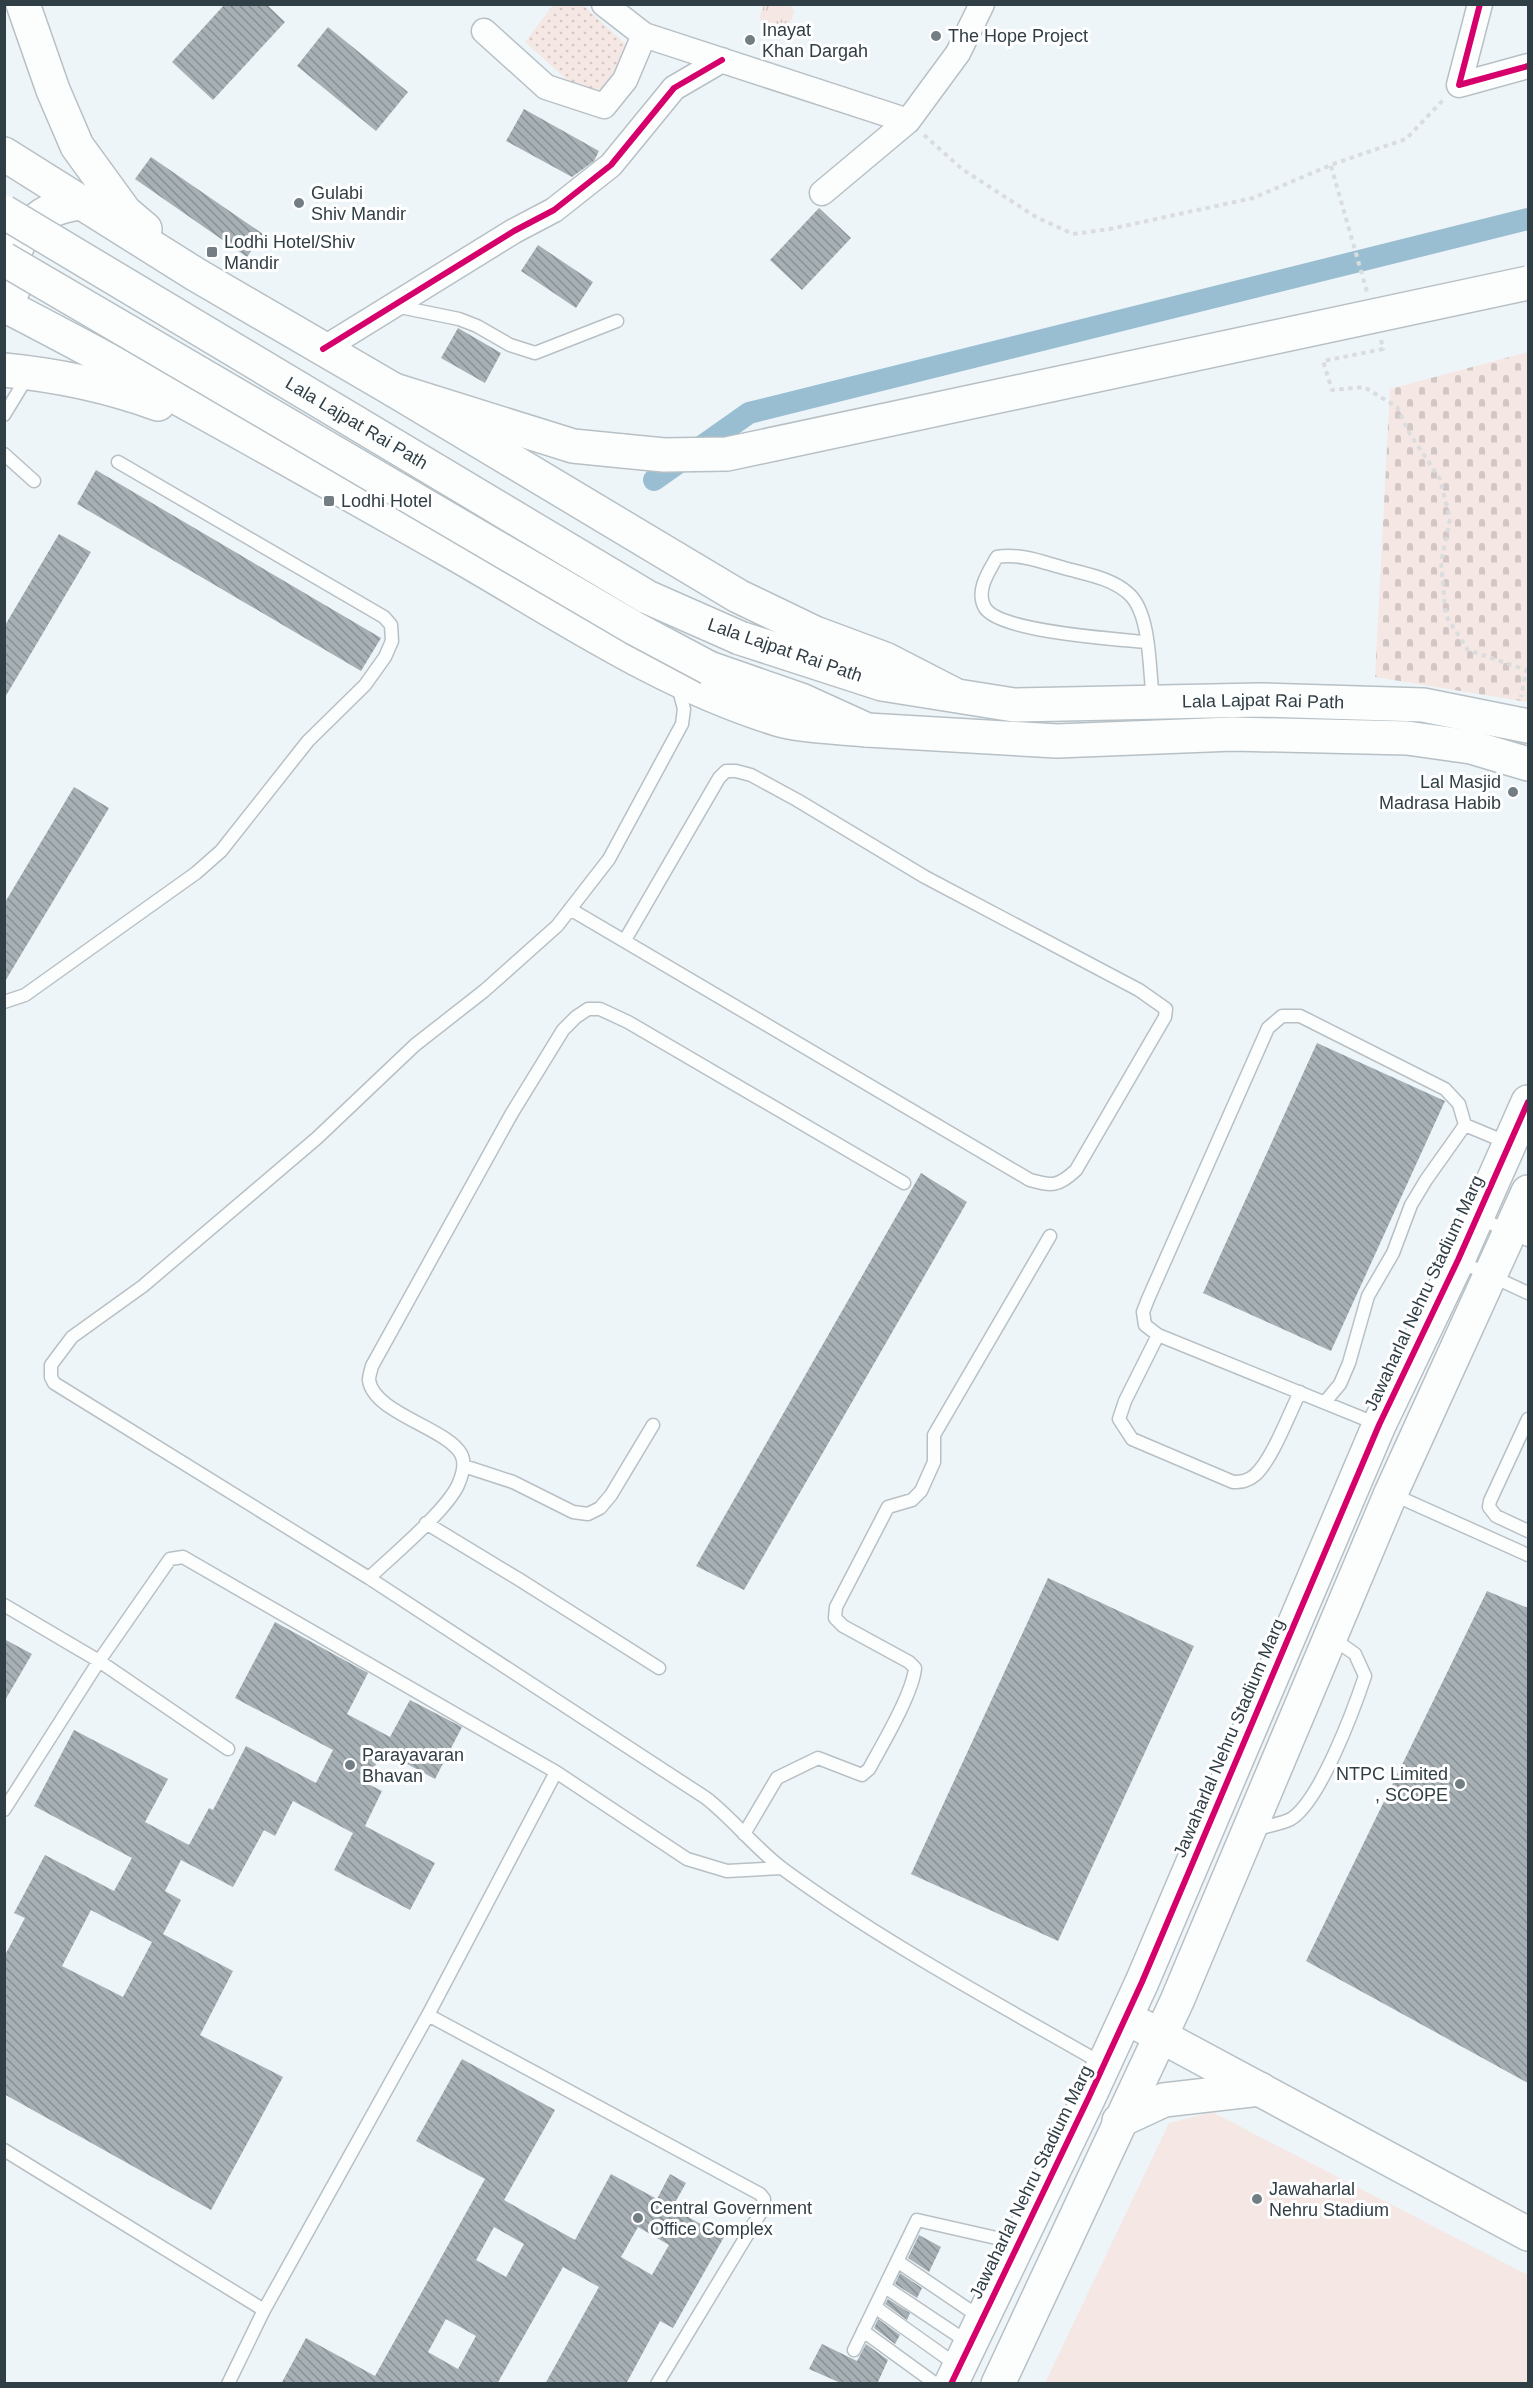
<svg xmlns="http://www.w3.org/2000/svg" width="1533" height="2388" viewBox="0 0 1533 2388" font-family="Arial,sans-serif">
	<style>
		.grass { fill: url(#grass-tufts) }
		.cemetery { fill: url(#cemetery-stones) }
		.park { fill: url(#park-dots) }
		.pitch { fill: #f5e7e4 }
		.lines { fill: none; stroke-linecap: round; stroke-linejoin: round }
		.canal { stroke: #9abed1; stroke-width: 22 }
		.building { fill: url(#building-back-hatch); fill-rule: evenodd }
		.lane-casing { stroke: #b7c0c5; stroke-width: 15 }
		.street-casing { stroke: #b7c0c5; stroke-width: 27 }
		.secondary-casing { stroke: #b7c0c5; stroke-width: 36 }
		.highway-casing { stroke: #b7c0c5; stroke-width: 36 }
		.path { stroke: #dadcde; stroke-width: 4; stroke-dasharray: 4.5 4.5; stroke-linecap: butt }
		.lane { stroke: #fcfefe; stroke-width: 12 }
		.street { stroke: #fcfefe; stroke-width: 24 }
		.secondary { stroke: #fcfefe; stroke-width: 33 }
		.highway { stroke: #fcfefe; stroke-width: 33 }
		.secondary-bridge-casing { stroke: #b7c0c5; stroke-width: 36; stroke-linecap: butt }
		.highway-bridge-casing { stroke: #b7c0c5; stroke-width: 36; stroke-linecap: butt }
		.secondary-bridge { stroke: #fcfefe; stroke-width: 33 }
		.highway-bridge { stroke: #fcfefe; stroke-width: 33 }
		.cycleway-casing { stroke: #fff; stroke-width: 10 }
		.cycleway { stroke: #d6006c; stroke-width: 6 }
		.poi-dot { fill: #727e84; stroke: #fff; stroke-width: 2 }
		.labels { text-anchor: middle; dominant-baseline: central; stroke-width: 6; stroke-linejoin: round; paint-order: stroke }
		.poi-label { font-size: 18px; fill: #303e45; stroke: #fff; text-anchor: start }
		.street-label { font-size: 18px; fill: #303e45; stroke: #fff }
	</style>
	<defs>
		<pattern id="grass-tufts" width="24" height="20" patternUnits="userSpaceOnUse" patternTransform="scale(1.5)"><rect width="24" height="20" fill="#f5e7e4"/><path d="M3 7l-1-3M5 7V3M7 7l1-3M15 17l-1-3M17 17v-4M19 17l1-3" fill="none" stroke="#d2c7c5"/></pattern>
		<pattern id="cemetery-stones" width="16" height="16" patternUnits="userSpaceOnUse" patternTransform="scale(1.5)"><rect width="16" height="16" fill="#f5e7e4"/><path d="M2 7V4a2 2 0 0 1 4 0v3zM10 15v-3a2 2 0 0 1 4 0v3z" fill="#d2c7c5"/></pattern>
		<pattern id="park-dots" width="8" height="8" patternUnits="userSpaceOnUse" patternTransform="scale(1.5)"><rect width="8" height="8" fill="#f5e7e4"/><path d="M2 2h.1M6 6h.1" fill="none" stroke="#d2c7c5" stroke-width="1.8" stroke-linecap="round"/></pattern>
		<pattern id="building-back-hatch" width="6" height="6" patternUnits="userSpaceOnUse" patternTransform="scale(1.5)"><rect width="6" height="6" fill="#a7b0b5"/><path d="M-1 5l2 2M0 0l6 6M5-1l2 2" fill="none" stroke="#889195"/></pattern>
	</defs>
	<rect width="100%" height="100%" fill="#eef5f9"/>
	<!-- grass -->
	<path class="grass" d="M764 5H790L794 11C793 22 785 26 780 36L759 18Z"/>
	<!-- cemetery -->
	<path class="cemetery" d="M1528 352V702L1375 677 1390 389Z"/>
	<!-- park -->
	<path class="park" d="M553 5H583L636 54 595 105 525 42Z"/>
	<!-- pitch -->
	<path class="pitch" d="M1212 2112 1528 2275V2383H1045L1169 2123Z"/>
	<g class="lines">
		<!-- canal -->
		<path class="canal" d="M654 480 749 413 1528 219"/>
	</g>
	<!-- building -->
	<path class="building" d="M225 4H266L285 22 213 100 172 62Z
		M328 27 408 92 376 131 297 66Z
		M524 109 599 151 594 161 572 177 506 141Z
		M151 157 263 234 247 257 135 179Z
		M819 208 851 238 802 290 770 260Z
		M538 245 593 282 576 308 521 271Z
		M458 328 501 353 485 383 441 358Z
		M96 470 381 638 361 671 77 504Z
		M59 534 91 552 4 699V627Z
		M74 787 109 808 4 983V904Z
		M1317 1043 1445 1101 1331 1351 1203 1293Z
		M921 1173 967 1202 744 1590 696 1566Z
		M1048 1578 1194 1646 1058 1941 911 1874Z
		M1487 1591 1528 1608V2083L1306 1961Z
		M275 1622 368 1673 347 1714 390 1737 410 1700 462 1727 435 1779 383 1751 366 1783 382 1791 365 1826 435 1863 410 1910 334 1870 353 1833 293 1801 275 1836 264 1830 233 1887 181 1860 165 1891 181 1900 163 1934 233 1971 200 2035 283 2077 211 2210 4 2094V1957L25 1918 14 1913 45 1855 114 1891 132 1858 34 1806 74 1730 168 1779 145 1822 189 1845 209 1808 213 1810 246 1746 316 1783 333 1750 235 1698ZM91 1910 152 1942 123 1997 62 1966Z
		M4 1639 32 1654 4 1702Z
		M462 2059 555 2110 504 2200 575 2240 611 2174 657 2199 670 2174 686 2183 672 2208 724 2237 673 2328 660 2321 626 2384H545L599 2287 563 2267 497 2384H281L306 2338 375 2376 485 2179 416 2141ZM494 2227 524 2244 506 2277 476 2260ZM638 2227 669 2245 652 2275 621 2257ZM446 2319 476 2336 458 2369 428 2352Z
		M919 2235 941 2247 929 2272 908 2258Z
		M900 2273 922 2288 917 2298 895 2284Z
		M888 2299 910 2313 907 2320 885 2304Z
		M878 2319 900 2335 895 2344 874 2328Z
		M822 2344 857 2361 866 2344 888 2360 877 2384H843L809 2369Z"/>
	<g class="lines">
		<!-- lane casing -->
		<g class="lane-casing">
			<path id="lane" d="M395 306 459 319 477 326 510 345 535 353 617 321
				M4 415 29 374
				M4 454 34 481
				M1146 642C1115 639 1001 632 985 608 975 591 989 571 997 557 1020 553 1042 562 1064 568 1085 574 1112 578 1129 594 1151 614 1149 670 1153 700
				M678 686 684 709 682 724 609 859 557 926 484 991 415 1045 317 1138 143 1286 72 1337 51 1365V1377L54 1383 369 1578 706 1798C733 1819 755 1848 783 1869 884 1943 995 2002 1103 2064
				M570 909 1030 1180C1052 1186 1058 1187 1076 1170L1165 1017 1166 1009 1139 990 925 877 797 800 751 775 736 771H726L719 778 625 940
				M4 1002 25 995 196 873 221 851 308 741 365 685 385 657 392 641 391 625 384 617 118 462
				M1479 1218 1528 1240
				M1459 1261 1528 1293
				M1158 1335 1125 1401 1119 1419 1132 1439 1233 1482C1242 1482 1248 1481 1255 1475 1272 1460 1289 1414 1300 1392
				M1325 1402 1340 1384 1349 1363 1368 1296 1393 1253 1411 1205 1426 1180 1465 1125
				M1528 1419 1490 1501 1489 1507 1496 1516 1528 1531
				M1377 1424 1158 1335 1145 1325 1143 1312 1148 1299 1268 1028 1282 1016H1300L1445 1089 1459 1104 1465 1125 1508 1143
				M464 1466 513 1482 573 1512 588 1514 600 1508 611 1495 653 1425
				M1392 1494 1528 1555
				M426 1523 520 1580 659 1668
				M369 1578C392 1556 446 1511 458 1485 462 1476 466 1463 461 1454 447 1428 373 1413 369 1380 369 1376 371 1370 372 1366L512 1113 563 1030 576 1017 588 1009H600L628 1022 904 1183
				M4 1605 99 1661 228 1749
				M4 1810 99 1661 170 1559 183 1557 556 1772 687 1859 727 1871 782 1868
				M1255 1830C1266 1826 1281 1824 1291 1819 1320 1801 1354 1709 1365 1676L1355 1654 1331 1637
				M744 1834 777 1778 818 1758 862 1775 869 1769C882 1745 913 1693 915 1668L909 1662 843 1626 835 1618 836 1607 888 1507 912 1500 921 1491 934 1462V1435L1050 1236
				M428 2015 760 2194 764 2199 761 2212 657 2384
				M4 2150 264 2310
				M897 2261 981 2318
				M885 2287 969 2343
				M875 2307 958 2366
				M863 2331 936 2384
				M854 2350 917 2220 1018 2243
				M228 2384 264 2310 428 2015 556 1772"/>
		</g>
		<!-- street casing -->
		<g class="street-casing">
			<path id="street" d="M604 4 644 35 908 121
				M1480 4 1459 85 1528 66
				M484 31 546 87 604 106 625 80 644 35
				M822 193 908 121 958 53 982 4
				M323 349 514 231 554 210 611 165 674 88 722 60"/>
		</g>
		<!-- secondary casing -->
		<g class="secondary-casing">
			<g id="secondary">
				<path d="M23 4 53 90 77 146 125 212 145 229"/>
				<path d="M4 154 195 274 394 390 738 596 815 633 885 659 953 694"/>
				<path d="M13 290C6 242 33 207 82 203"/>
				<path d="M4 305C153 382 298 465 443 547 553 609 658 683 780 720 804 727 841 727 867 730"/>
				<path d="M4 370C56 375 109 386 158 404"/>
				<path id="s1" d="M740 638 882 684 1014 705 1260 700 1423 705 1528 726"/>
				<path d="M709 668 801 700 867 730 1057 741 1233 734 1407 738 1471 747 1528 764"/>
				<path d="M1142 2026 1528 2234"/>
				<path d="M1119 2121 1164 2100 1260 2089"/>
				<path d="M951 2384 1089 2097 1142 1982 1379 1425 1458 1260 1528 1102"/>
				<path d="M998 2384 1177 2001 1391 1493 1528 1192"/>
			</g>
		</g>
		<!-- highway casing -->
		<g class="highway-casing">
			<path id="highway" d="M394 390 573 446 623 451"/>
		</g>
		<!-- path -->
		<path class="path" d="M924 135 962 169 1036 217 1073 234 1110 229 1253 198 1336 163 1406 139 1445 98
			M1331 166 1367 292
			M1381 340 1383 349 1323 361 1332 390 1364 387 1397 407 1410 434 1440 479 1450 519 1441 562 1446 616 1468 650 1526 670 1521 697"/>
		<!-- lane -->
		<use href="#lane" class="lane"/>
		<!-- street -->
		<use href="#street" class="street"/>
		<!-- secondary -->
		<use href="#secondary" class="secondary"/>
		<!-- highway -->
		<use href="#highway" class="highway"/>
		<!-- secondary-bridge casing -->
		<g class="secondary-bridge-casing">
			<g id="secondary-bridge">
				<path id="s2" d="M4 212 647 597 740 638"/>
				<path d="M4 259 634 628 709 668"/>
			</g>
		</g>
		<!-- highway-bridge casing -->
		<g class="highway-bridge-casing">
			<path id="highway-bridge" d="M623 451 664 455 727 454 1528 283"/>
		</g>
		<!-- secondary-bridge -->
		<use href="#secondary-bridge" class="secondary-bridge"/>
		<!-- highway-bridge -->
		<use href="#highway-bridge" class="highway-bridge"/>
		<!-- cycleway casing -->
		<g class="cycleway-casing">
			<path id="cycleway" d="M1480 4 1459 85 1528 66
				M323 349 514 231 554 210 611 165 674 88 722 60
				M951 2384 1089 2097 1142 1982 1379 1425 1458 1260 1528 1102"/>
		</g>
		<!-- cycleway -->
		<use href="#cycleway" class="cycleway"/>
	</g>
	<!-- markers -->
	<g class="poi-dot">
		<circle cx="936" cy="36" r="6"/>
		<circle cx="750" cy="40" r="6"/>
		<circle cx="299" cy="203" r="6"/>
		<rect x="206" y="246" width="12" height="12" rx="3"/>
		<rect x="323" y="495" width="12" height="12" rx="3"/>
		<circle cx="1513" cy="792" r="6"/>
		<circle cx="350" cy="1765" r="6"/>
		<circle cx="1460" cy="1784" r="6"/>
		<circle cx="1257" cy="2199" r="6"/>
		<circle cx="638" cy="2218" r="6"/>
	</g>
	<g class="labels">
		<!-- poi labels -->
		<g class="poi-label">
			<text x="762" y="30">Inayat<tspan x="762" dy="21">Khan Dargah</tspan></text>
			<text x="948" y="36">The Hope Project</text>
			<text x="311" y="193">Gulabi<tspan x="311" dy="21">Shiv Mandir</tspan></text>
			<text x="224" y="242">Lodhi Hotel/Shiv<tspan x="224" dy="21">Mandir</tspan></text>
			<text x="341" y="501">Lodhi Hotel</text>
			<text x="1501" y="782" text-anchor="end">Lal Masjid<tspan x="1501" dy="21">Madrasa Habib</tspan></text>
			<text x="362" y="1755">Parayavaran<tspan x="362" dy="21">Bhavan</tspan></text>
			<text x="1448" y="1774" text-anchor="end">NTPC Limited<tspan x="1448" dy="21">, SCOPE</tspan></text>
			<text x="1269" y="2189">Jawaharlal<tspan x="1269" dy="21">Nehru Stadium</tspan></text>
			<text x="650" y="2208">Central Government<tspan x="650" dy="21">Office Complex</tspan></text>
		</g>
		<!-- street labels -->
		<g class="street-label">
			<text stroke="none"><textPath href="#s2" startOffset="411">Lala Lajpat Rai Path</textPath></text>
			<text transform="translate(785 650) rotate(19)">Lala Lajpat Rai Path</text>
			<text stroke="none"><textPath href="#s1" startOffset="532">Lala Lajpat Rai Path</textPath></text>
			<text transform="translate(1424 1293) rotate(-65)">Jawaharlal Nehru Stadium Marg</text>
			<text transform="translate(1229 1738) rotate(-67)">Jawaharlal Nehru Stadium Marg</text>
			<text transform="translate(1031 2182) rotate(-64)">Jawaharlal Nehru Stadium Marg</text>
		</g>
	</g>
	<!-- border -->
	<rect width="1533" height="2388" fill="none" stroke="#303e45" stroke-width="12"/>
</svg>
